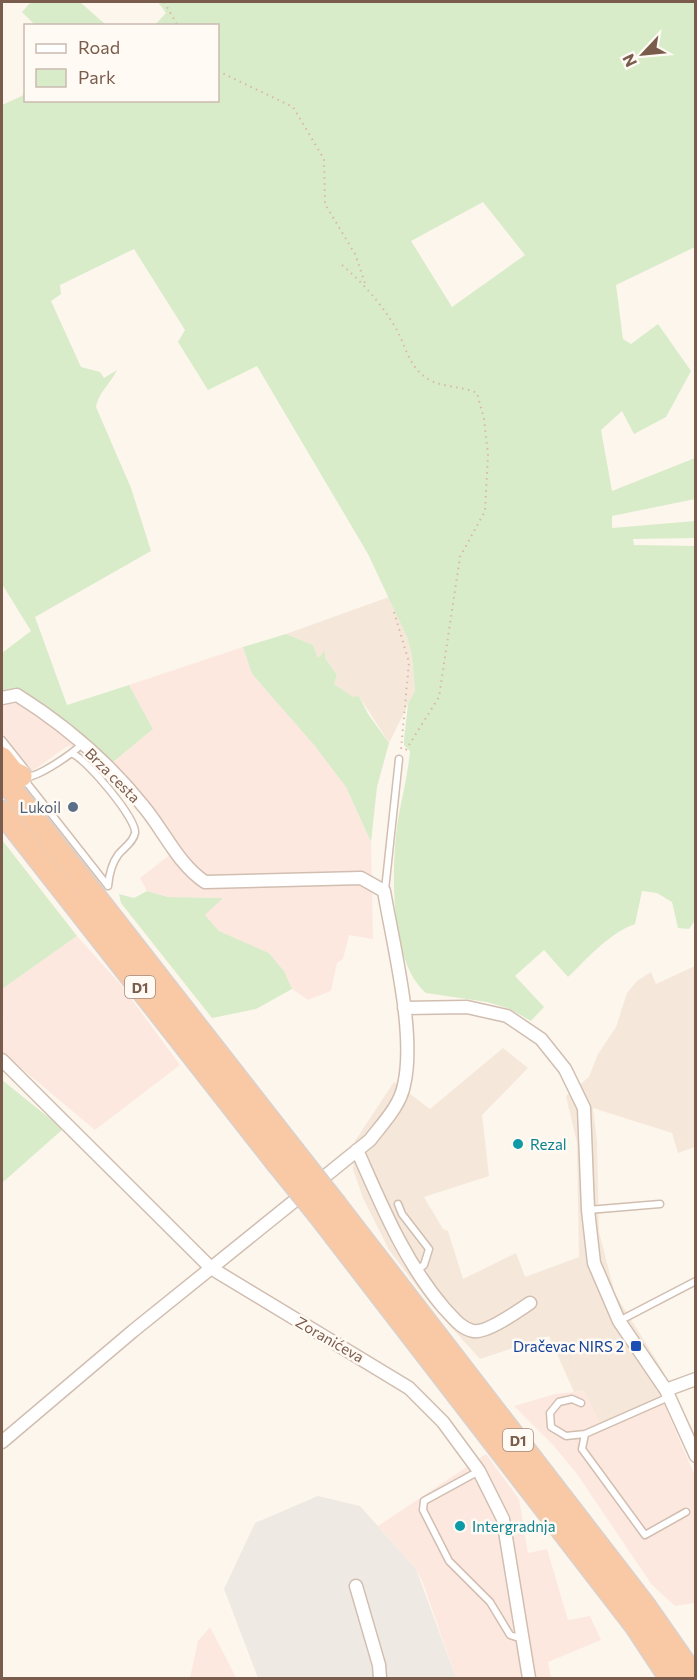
<svg xmlns="http://www.w3.org/2000/svg" width="697" height="1680" viewBox="0 0 697 1680" font-family="Commissioner,sans-serif">
	<style>
		.residential { fill: #f5e8da }
		.commercial { fill: #fde8e0 }
		.industrial { fill: #efe9e4 }
		.green { fill: #d8ecc9; fill-rule: evenodd }
		.lines { fill: none; stroke-linecap: round; stroke-linejoin: round }
		.service-casing { stroke: #d1beb0; stroke-width: 9 }
		.minor-casing { stroke: #d1beb0; stroke-width: 15 }
		.trunk-casing { stroke: #dad1cd; stroke-width: 24 }
		.path { stroke: #d9b8a5; stroke-width: 2; stroke-dasharray: 1.5 4.5; stroke-linecap: butt }
		.service { stroke: #fff; stroke-width: 6 }
		.minor { stroke: #fff; stroke-width: 12 }
		.trunk { stroke: #f9c8a4; stroke-width: 21 }
		.trunk-bridge-casing { stroke: #dad1cd; stroke-width: 24; stroke-linecap: butt }
		.trunk-bridge { stroke: #f9c8a4; stroke-width: 21 }
		.service-dot { fill: #5c6f8a; stroke: #fffaf3; stroke-width: 2 }
		.culture-dot { fill: #0f9aa8; stroke: #fffaf3; stroke-width: 2 }
		.transit-dot { fill: #1a4fb4; stroke: #fffaf3; stroke-width: 2 }
		.labels { text-anchor: middle; dominant-baseline: central; stroke-width: 5; stroke-linejoin: round; paint-order: stroke }
		.shield { fill: #fffaf3; stroke: #a28b7f; stroke-width: 1.5 }
		.shield-label { font-size: 14px; font-weight: bold; fill: #7a5c4d }
		.street-label { font-size: 15px; fill: #7a5c4d; stroke: #fffaf3 }
		.service-label { font-size: 15px; fill: #4e5e75; stroke: #fffaf3; text-anchor: end }
		.culture-label { font-size: 15px; fill: #0d838f; stroke: #fffaf3; text-anchor: start }
		.transit-label { font-size: 15px; fill: #164399; stroke: #fffaf3; text-anchor: end }
	</style>
	<rect width="100%" height="100%" fill="#fdf6ec"/>
	<!-- residential -->
	<path class="residential" d="M389 597 407 637 412 656 415 691 389 743 359 696 353 698 334 684 337 675 325 658V652L318 658 313 645 286 634Z
		M695 966V1147L678 1153 672 1133 593 1108 597 1141 599 1232 615 1294 662 1369 677 1399 603 1430 584 1391 574 1392 549 1336 480 1359 432 1306 389 1250 363 1198 353 1169 355 1141 394 1082 430 1109 503 1048 528 1068 482 1115 489 1176 424 1197 443 1229 448 1231 463 1279 516 1253 525 1277 579 1257 577 1143 566 1096 589 1077 598 1054 616 1027 627 993 637 981 651 972 656 984Z"/>
	<!-- commercial -->
	<path class="commercial" d="M243 647 252 674 314 745 346 787 371 842 373 939 349 935 343 959 337 963 331 991 308 1000 292 989 284 971 269 953 219 931 205 915 222 898 168 897 147 891 140 878 171 854 159 831 105 769 153 729 129 685Z
		M18 701 40 714 76 745 66 747 34 770 26 772 2 753V704Z
		M77 936 122 986 180 1065 95 1130 2 1052V1019L4 1017 2 1014V989Z
		M584 1391 603 1429 664 1404 695 1476V1603L675 1606 652 1585 577 1474 554 1446 514 1406 555 1394Z
		M486 1454 519 1499 528 1553 547 1549 568 1620 590 1616 601 1640 548 1662 551 1678H456L423 1583 416 1569 378 1526Z
		M210 1627 225 1656 236 1678H190L198 1641Z"/>
	<!-- industrial -->
	<path class="industrial" d="M318 1496 360 1506 416 1569 456 1678H258L224 1589 255 1523Z"/>
	<!-- green -->
	<path class="green" d="M31 2H80L106 25H35L22 12Z
		M158 2H695V247L616 285 623 339 631 344 658 324 691 371 666 417 634 434 622 411 601 430 612 491 695 458V499L612 516V528L695 521V538L633 539 634 545 695 546 696 919 689 929 678 928 672 902 657 893 642 891 635 924C608 934 588 958 568 977L544 950 515 976 544 1007 531 1021 510 1009 487 1002 426 993C389 962 391 865 398 820 402 797 408 774 410 751L404 745V740L408 704 415 691 412 656 407 637 368 554 257 366 208 390 178 342 185 330 134 249 60 285 61 294 51 301 81 367 100 372 104 378 117 370C111 383 98 393 96 407L131 488 151 551 35 617 67 705 129 685 153 729 112 763 42 703 22 690 2 692V653L31 631 2 584V105L22 96 25 90 26 100H218V26L155 25 166 13ZM483 202 525 255 452 307 411 241Z
		M286 634 313 645 318 658 325 651V658L337 675 334 684 353 697 359 696 368 714 389 743 377 787 371 842 346 787 314 745 252 674 243 647Z
		M2 840 77 936 2 989Z
		M147 891 168 897 223 898 205 915 219 931 269 953 284 971 292 989 256 1009 212 1018 121 903 119 894 134 898Z
		M2 1080 63 1129 2 1183Z"/>
	<g class="lines">
		<!-- service casing -->
		<g class="service-casing">
			<path id="service" d="M2 740 25 769
				M73 754C87 760 137 819 135 833 133 843 123 848 118 855 112 863 109 876 108 886
				M25 777C38 778 73 753 82 744
				M23 778 108 886
				M385 890 399 759
				M398 1204 402 1214 429 1249 424 1265 416 1271
				M588 1210 660 1204
				M619 1321 696 1281
				M669 1397 585 1434 582 1449 645 1535 686 1512
				M581 1403 572 1399 559 1402 550 1413 551 1427 566 1436 585 1434
				M479 1471 424 1501 423 1510 449 1561 490 1602 510 1635 522 1639"/>
		</g>
		<!-- minor casing -->
		<g class="minor-casing">
			<path id="minor" d="M2 698 17 695C65 725 109 763 144 807 164 831 178 864 205 882L361 878 384 891C393 944 416 1034 404 1085 400 1106 383 1123 370 1140L133 1331 2 1442
				M404 1008 467 1007 507 1016 541 1039 565 1069 584 1108 588 1210 594 1263 619 1321 666 1390 696 1456
				M2 1060 211 1268 409 1388 443 1422 479 1471 503 1519 529 1678
				M357 1150C382 1206 404 1261 444 1308 453 1317 460 1328 473 1331 486 1334 518 1311 530 1303
				M666 1390 696 1379
				M356 1586 379 1665 380 1678"/>
		</g>
		<!-- trunk casing -->
		<g class="trunk-casing">
			<path id="trunk" d="M2 758 13 772 21 776
				M2 777 292 1149
				M2 812 277 1163
				M336 1205 645 1606 695 1678
				M319 1215 635 1625 670 1678"/>
		</g>
		<!-- path -->
		<path class="path" d="M164 2 178 26
			M218 71 293 107 324 159 325 204 355 254 366 286
			M342 265C363 283 379 301 394 325 406 344 407 366 428 379 440 387 462 386 477 393L484 419 488 454 485 511 460 557 439 697 404 753
			M394 612 409 662 401 750"/>
		<!-- service -->
		<use href="#service" class="service"/>
		<!-- minor -->
		<use href="#minor" class="minor"/>
		<!-- trunk -->
		<use href="#trunk" class="trunk"/>
		<!-- trunk-bridge casing -->
		<g class="trunk-bridge-casing">
			<path id="trunk-bridge" d="M292 1149 336 1205
				M277 1163 319 1215"/>
		</g>
		<!-- trunk-bridge -->
		<use href="#trunk-bridge" class="trunk-bridge"/>
	</g>
	<!-- markers -->
	<circle class="service-dot" cx="73" cy="807" r="6"/>
	<g class="culture-dot">
		<circle cx="518" cy="1144" r="6"/>
		<circle cx="460" cy="1526" r="6"/>
	</g>
	<rect class="transit-dot" x="630" y="1340" width="12" height="12" rx="3"/>
	<g class="labels">
		<!-- shield labels -->
		<g class="shield">
			<rect x="125" y="976" width="30" height="22" rx="4.5"/>
			<rect x="503" y="1429" width="30" height="22" rx="4.5"/>
		</g>
		<g class="shield-label">
			<text x="140" y="987">D1</text>
			<text x="518" y="1440">D1</text>
		</g>
		<!-- street labels -->
		<g class="street-label">
			<text transform="translate(113 775) rotate(45)">Brza cesta</text>
			<text transform="translate(330 1339) rotate(30)">Zoranićeva</text>
		</g>
		<!-- service labels -->
		<g class="service-label">
			<text x="61" y="807">Lukoil</text>
		</g>
		<!-- culture labels -->
		<g class="culture-label">
			<text x="530" y="1144">Rezal</text>
			<text x="472" y="1526">Intergradnja</text>
		</g>
		<!-- transit labels -->
		<g class="transit-label">
			<text x="624" y="1346">Dračevac NIRS 2</text>
		</g>
	</g>
	<!-- border -->
	<rect width="697" height="1680" fill="none" stroke="#7a5c4d" stroke-width="6"/>
	<!-- legend -->
	<rect x="24" y="24" width="195" height="78" fill="#fffaf3" stroke="#cabbb1" stroke-width="1.5"/>
	<rect x="36" y="44" width="30" height="9" fill="#ffffff" stroke="#cabbb1" stroke-width="1.5"/>
	<text x="78" y="54" font-size="18" fill="#7a5c4d">Road</text>
	<rect x="36" y="69" width="30" height="18" fill="#d8ecc9" stroke="#cabbb1" stroke-width="1.5"/>
	<text x="78" y="84" font-size="18" fill="#7a5c4d">Park</text>
	<!-- north arrow -->
	<g transform="translate(643 54) rotate(244)" stroke="#fffaf3" stroke-width="4.5" paint-order="stroke">
	<path d="M0-4.5L10 22L0 15L-10 22Z" fill="#7a5c4d"/>
	<text y="-9" font-size="16" font-weight="bold" text-anchor="middle" fill="#7a5c4d">N</text>
	</g>
</svg>
